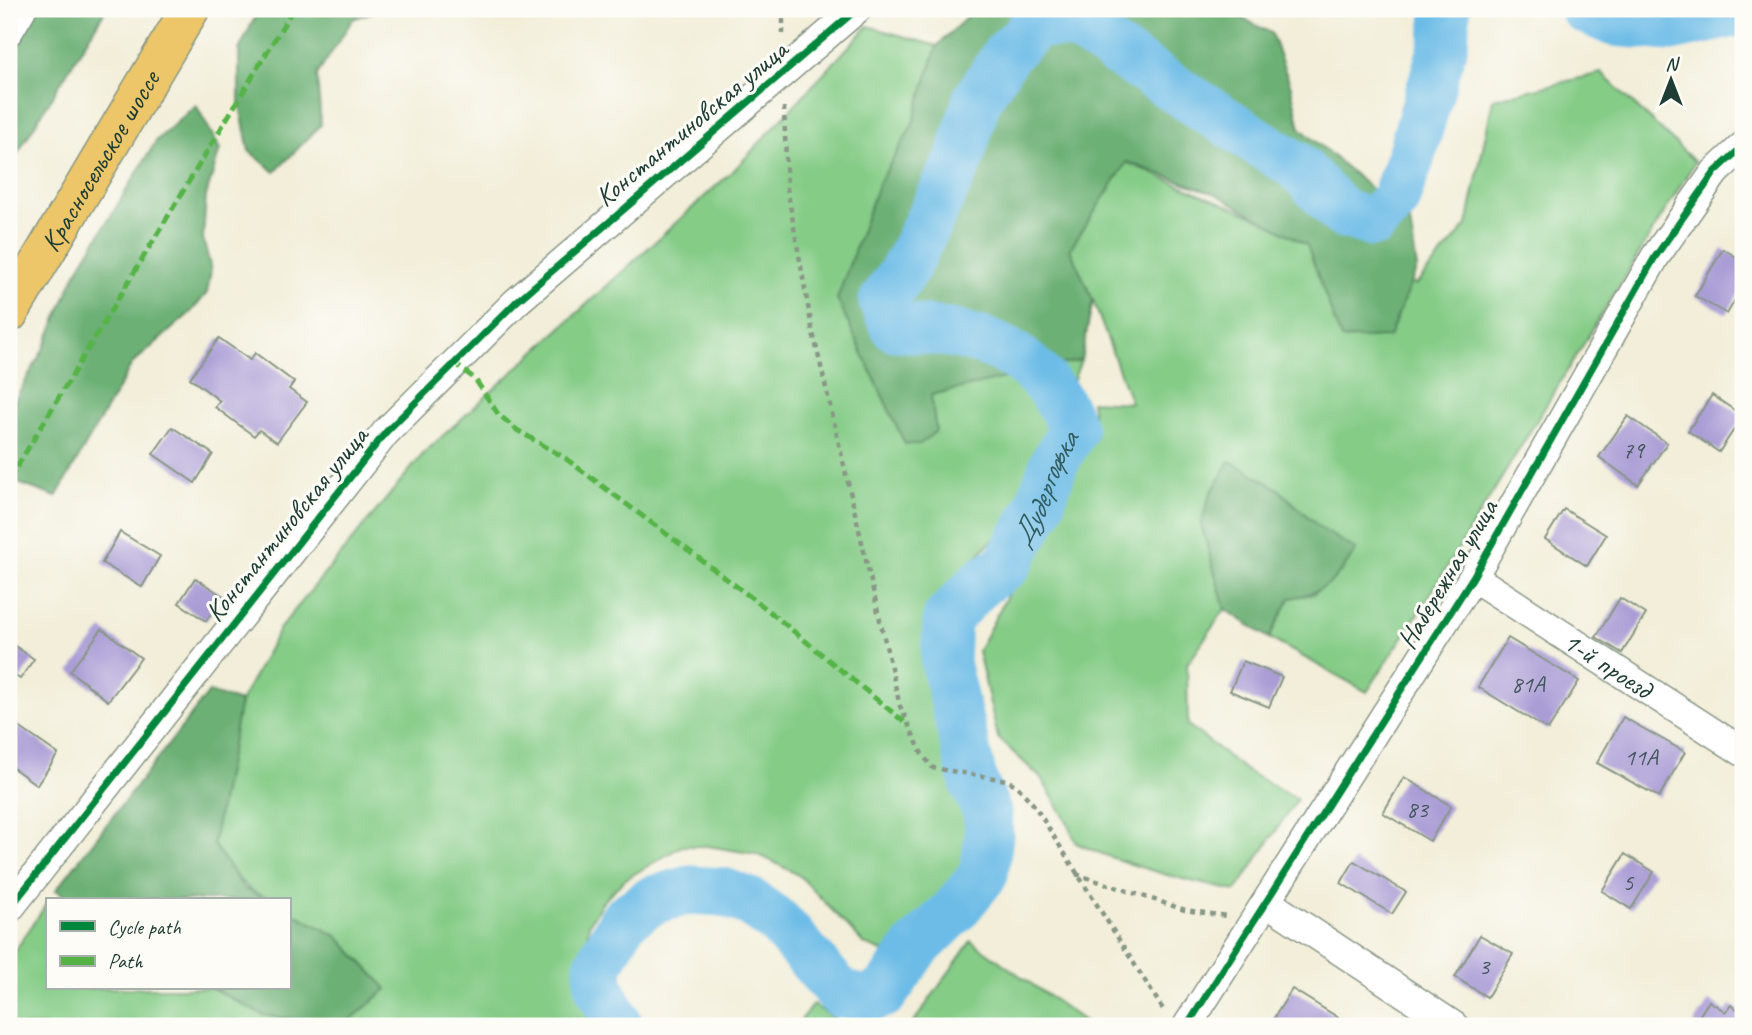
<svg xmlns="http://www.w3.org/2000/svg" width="1752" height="1035" viewBox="0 0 1752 1035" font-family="Caveat,sans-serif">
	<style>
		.green { fill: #85cc87; stroke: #52845e; stroke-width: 2 }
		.forest { fill: #6cb074; stroke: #467654; stroke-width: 2 }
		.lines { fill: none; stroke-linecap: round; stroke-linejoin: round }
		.river { stroke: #6cbce7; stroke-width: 49 }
		.building { fill: #aa9dd6 }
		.minor-casing { stroke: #889686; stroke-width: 31 }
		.trunk-casing { stroke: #889686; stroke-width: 41 }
		.path { stroke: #889686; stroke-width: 4.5; stroke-dasharray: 5 5; stroke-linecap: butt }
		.minor { stroke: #fff; stroke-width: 28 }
		.trunk { stroke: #ecc669; stroke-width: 38 }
		.quiet { stroke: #55b346; stroke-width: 5; stroke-dasharray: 10 5; stroke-linecap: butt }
		.cycleway-casing { stroke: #fdfcf7; stroke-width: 11 }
		.cycleway { stroke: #00873e; stroke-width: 7 }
		.labels { text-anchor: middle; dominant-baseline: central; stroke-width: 6; stroke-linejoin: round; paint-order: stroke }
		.number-label { font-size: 24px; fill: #42555c }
		.street-label { font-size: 28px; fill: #1f3d34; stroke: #fdfcf7 }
		.water-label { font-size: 30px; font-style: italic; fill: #325d61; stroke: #fdfcf7 }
	</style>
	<rect width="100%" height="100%" fill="#fdfcf7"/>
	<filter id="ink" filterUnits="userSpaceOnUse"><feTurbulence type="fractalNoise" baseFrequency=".0143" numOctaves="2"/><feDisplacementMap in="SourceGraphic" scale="14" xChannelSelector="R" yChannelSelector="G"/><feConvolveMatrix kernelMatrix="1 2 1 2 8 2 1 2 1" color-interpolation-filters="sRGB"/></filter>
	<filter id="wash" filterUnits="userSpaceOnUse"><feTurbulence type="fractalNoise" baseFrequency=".00686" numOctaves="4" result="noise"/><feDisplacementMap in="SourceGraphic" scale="28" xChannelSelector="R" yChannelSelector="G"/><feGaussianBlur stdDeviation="1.57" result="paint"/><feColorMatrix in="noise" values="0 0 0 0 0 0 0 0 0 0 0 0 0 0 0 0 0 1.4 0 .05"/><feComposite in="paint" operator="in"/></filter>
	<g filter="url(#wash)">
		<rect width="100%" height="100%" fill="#f2eed9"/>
		<!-- green -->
		<path class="green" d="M868 26 937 46 912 126 878 185 930 395 1081 360 1056 426 1031 467 1010 528 992 541 942 590 933 606 929 627 935 677 948 723 957 782 976 835 973 857 954 884 919 913 885 952 864 944 800 876 772 861 756 854 707 846H682L624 880 603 901 589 924 582 986 601 1026H343L387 989 337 936 289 911V900C246 900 236 876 213 844L240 702 280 628 424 453 737 167Z
			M1601 73 1695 162 1430 595 1367 692 1269 638 1290 598 1314 594 1356 550 1320 528 1277 488 1230 461 1210 495 1201 524 1225 609 1187 664 1188 725 1245 770 1297 799 1236 891C1181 880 1127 866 1076 843L1068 823 1041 778 998 738 978 651 1033 546 1063 498 1078 461 1096 436 1091 401 1131 403 1093 300 1069 249 1126 162 1416 285 1467 225 1493 99Z
			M47 903V988H212L263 1015 332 1026H220L215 1023 214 1026H9V960Z
			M971 941 1091 1026H911Z
			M813 1004 844 1026H797Z"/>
		<!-- forest -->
		<path class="forest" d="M13 9H106L9 167V16Z
			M259 9H381L353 19 317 75 321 125 275 172 249 151 239 101V50Z
			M975 9H1225L1271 33 1291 87 1300 128 1410 222 1417 268 1389 337 1341 339 1307 245 1216 194 1127 162 1070 249 1093 300 1081 360 931 395 936 431 920 444H905L837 299 878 185 912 126 937 46Z
			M196 105 220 149 206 196 203 238 211 270 207 293 191 312 132 364 56 497 10 480 9 411 45 346 76 273 157 140Z
			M1230 461 1277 488 1320 528 1356 550C1336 581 1328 591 1290 598L1269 638 1225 609 1201 524 1210 495Z
			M209 692 240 702 213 844 244 888 268 900H72L56 890Z
			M289 911 337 936 387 989 343 1026 263 1015 212 988H289Z"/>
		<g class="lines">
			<!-- river -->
			<g class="river">
				<path d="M1584 9 1614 22 1671 27 1743 11"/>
				<path id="s1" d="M619 1026 599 987 598 966 624 919 653 900 690 890 723 892 750 902 779 923 841 994 865 1000 884 993 916 948 954 911 984 874 989 835 987 812 974 783 945 663 947 618 981 583 1007 565 1038 510 1054 463 1073 430C1040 347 977 332 895 327L883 302 906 267 960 158 977 99 1007 53 1039 22 1076 26 1298 167 1342 213 1373 223 1395 200 1410 159 1444 43 1446 9"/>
			</g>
		</g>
		<g id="blocks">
			<!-- building -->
			<path class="building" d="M1723 249 1743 261V286L1727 314 1695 296Z
				M219 338 250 360 255 353 294 382 289 389 307 402 277 442 259 430 254 436 215 407 220 401 190 378Z
				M1712 395 1743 416 1719 452 1688 431Z
				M1628 416 1667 443 1638 485 1599 457Z
				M172 427 213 454 195 483 153 454Z
				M1564 509 1606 535 1587 566 1545 539Z
				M120 532 160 556 142 587 102 563Z
				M195 578 223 596 206 621 179 603Z
				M1620 598 1646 614 1622 653 1596 637Z
				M102 629 141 658 108 701 70 671Z
				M1508 638 1579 681 1548 730 1478 687Z
				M9 642 34 659 20 679 9 672Z
				M1243 661 1282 677 1269 707 1230 691Z
				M1623 717 1685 752 1659 797 1597 763Z
				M9 720 58 754 37 785 9 765Z
				M1404 777 1451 806 1430 841 1383 813Z
				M1625 854 1654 872 1631 909 1602 891Z
				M1354 861 1406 892 1392 914 1341 883Z
				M1480 935 1513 954 1487 997 1455 977Z
				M1292 989 1352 1026H1269Z
				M1709 1001 1726 1012 1731 1005 1743 1013V1026H1698L1694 1024Z"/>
		</g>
	</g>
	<g filter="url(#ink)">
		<use href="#blocks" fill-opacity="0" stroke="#889686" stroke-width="2"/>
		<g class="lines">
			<!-- minor casing -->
			<g class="minor-casing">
				<g id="minor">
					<path d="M9 31 22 9"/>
					<path id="s2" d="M1473 577 1743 752"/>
					<path d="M1268 903 1454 1026"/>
					<path d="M9 909 386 432 516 302 857 9"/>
					<path d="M1187 1026 1473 577 1655 257 1715 172 1743 146"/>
				</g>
			</g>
			<!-- trunk casing -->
			<g class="trunk-casing">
				<g id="trunk">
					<path id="s3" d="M9 313 190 9"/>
				</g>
			</g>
			<!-- path -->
			<path class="path" d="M783 9V35
				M784 107 787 188 812 328 900 706 922 754 933 768 1006 780 1016 785 1034 805 1164 1011
				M1076 874 1185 910 1226 916"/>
			<!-- minor -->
			<use href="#minor" class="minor"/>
			<!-- trunk -->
			<use href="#trunk" class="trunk"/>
			<!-- quiet -->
			<path class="quiet" d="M453 362 475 379 498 414 517 430 565 458 764 607 909 726
				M9 480 293 9"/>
			<!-- cycleway casing -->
			<g class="cycleway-casing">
				<path id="cycleway" d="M9 909 386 432 516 302 857 9
					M1187 1026 1473 577 1655 257 1715 172 1743 146"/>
			</g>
			<!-- cycleway -->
			<use href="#cycleway" class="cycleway"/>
		</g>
	</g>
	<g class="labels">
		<!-- number labels -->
		<g class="number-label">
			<text x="1633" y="450">79</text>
			<text x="1528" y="684">81А</text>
			<text x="1641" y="757">11А</text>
			<text x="1417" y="809">83</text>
			<text x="1628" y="882">5</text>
			<text x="1484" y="966">3</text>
		</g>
		<!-- street labels -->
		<g class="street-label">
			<text transform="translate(691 123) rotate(-40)">Константиновская улица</text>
			<text stroke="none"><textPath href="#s3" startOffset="177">Красносельское шоссе</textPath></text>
			<text transform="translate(286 524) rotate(-51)">Константиновская улица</text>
			<text transform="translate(1447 574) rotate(-59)">Набережная улица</text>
			<text stroke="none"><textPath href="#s2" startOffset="161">1-й проезд</textPath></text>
		</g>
		<!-- water labels -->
		<g class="water-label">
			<text stroke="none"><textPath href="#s1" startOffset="1013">Дудергофка</textPath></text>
		</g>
	</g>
	<!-- margin -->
	<rect width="1752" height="1035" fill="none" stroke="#fdfcf7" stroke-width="35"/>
	<!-- legend -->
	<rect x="46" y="898" width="245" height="91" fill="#fdfcf7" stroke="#a4b0a9" stroke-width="2"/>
	<rect x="60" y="921" width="35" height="10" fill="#00873e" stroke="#a4b0a9" stroke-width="2"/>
	<text x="108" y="934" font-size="21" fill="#1f3d34">Cycle path</text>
	<rect x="60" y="956" width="35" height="10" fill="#55b346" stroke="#a4b0a9" stroke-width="2"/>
	<text x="108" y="968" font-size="21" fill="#1f3d34">Path</text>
	<!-- north arrow -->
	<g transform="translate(1671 80)" stroke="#fdfcf7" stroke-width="5" paint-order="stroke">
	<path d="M0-5L12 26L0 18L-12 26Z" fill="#1f3d34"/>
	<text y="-10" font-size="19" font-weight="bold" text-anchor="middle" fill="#1f3d34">N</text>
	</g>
</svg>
